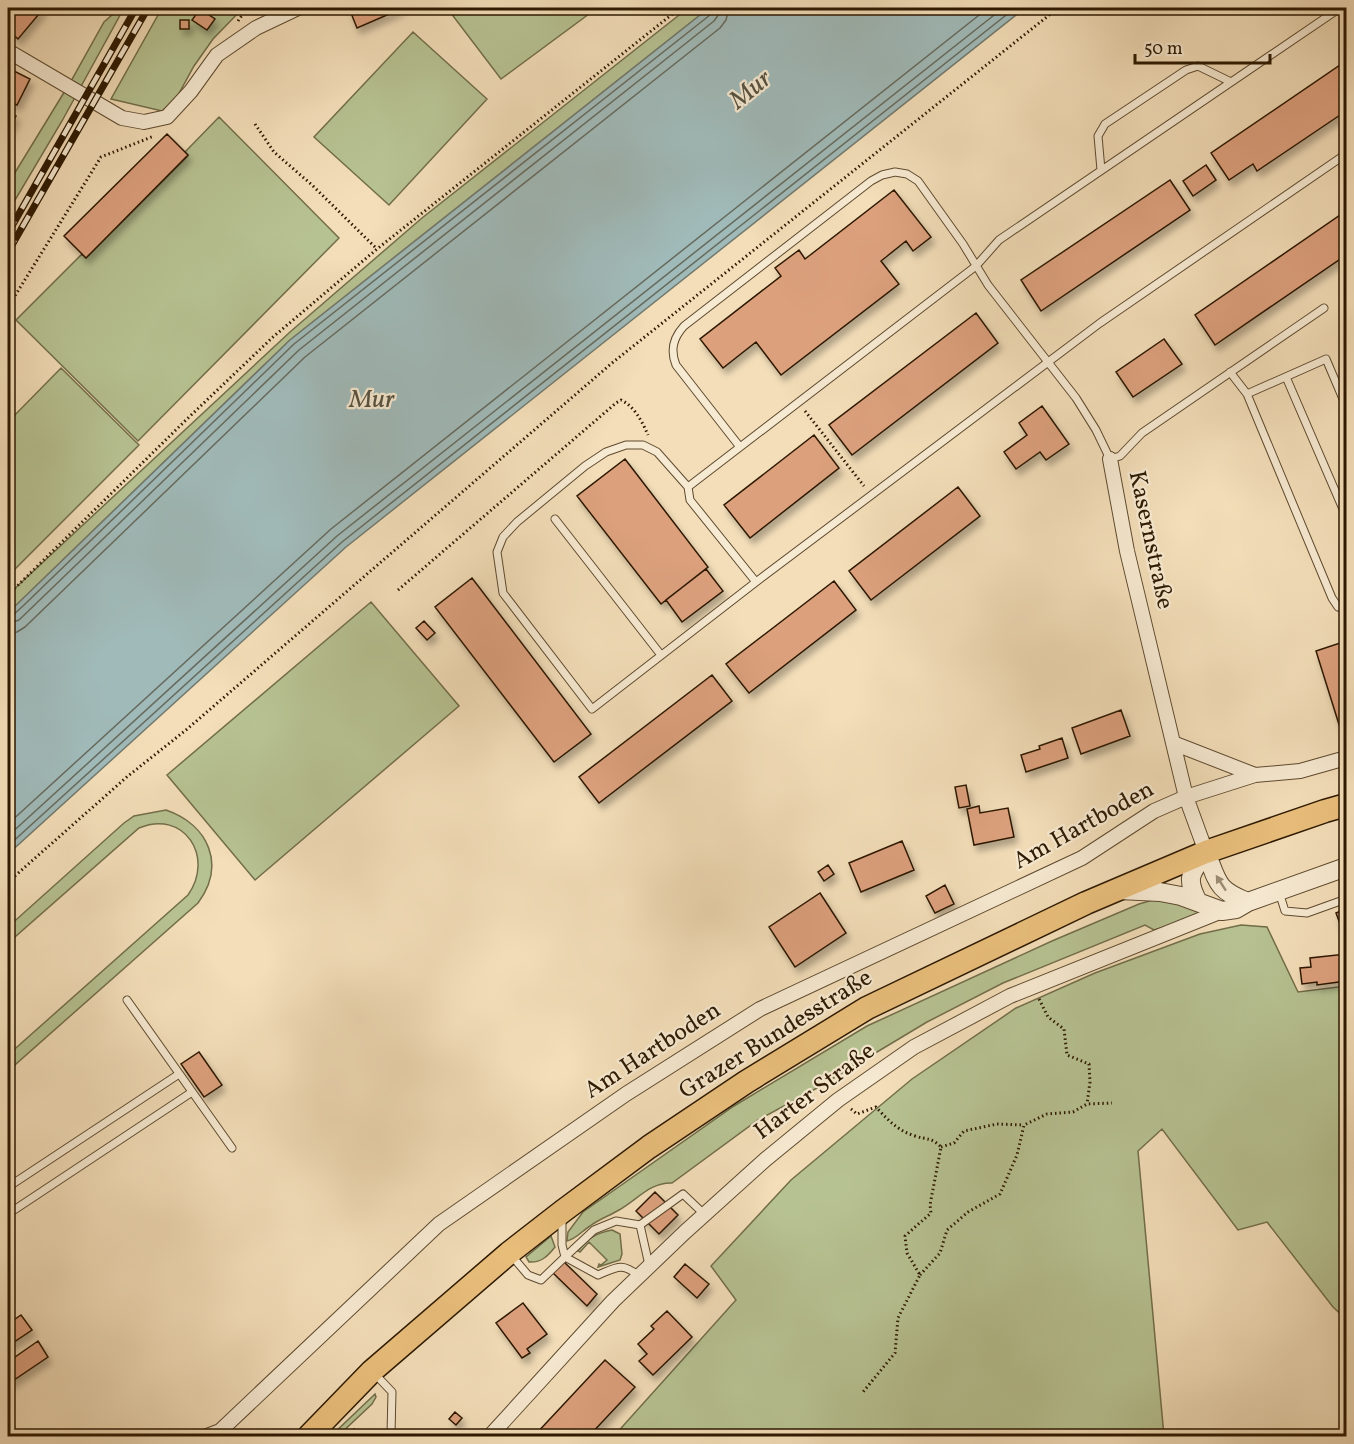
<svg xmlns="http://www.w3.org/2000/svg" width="1354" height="1444" viewBox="0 0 1354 1444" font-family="Vollkorn,serif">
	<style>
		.green { fill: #b7c292; stroke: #726e4a; stroke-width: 1.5 }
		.water { fill: #a0bab9; stroke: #727a6f; stroke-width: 1.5 }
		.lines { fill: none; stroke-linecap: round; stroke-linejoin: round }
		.shore { stroke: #666a5d; stroke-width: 1.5 }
		.stream { stroke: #727a6f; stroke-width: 5 }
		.building { fill: #dca07d; stroke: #2d1901; stroke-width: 1.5; filter: url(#shadow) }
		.service-casing { stroke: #5e4a2f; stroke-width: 9 }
		.minor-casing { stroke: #5e4a2f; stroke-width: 16 }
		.tertiary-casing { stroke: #5e4a2f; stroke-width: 20 }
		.primary-casing { stroke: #2d1901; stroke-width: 25 }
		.path { stroke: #2d1901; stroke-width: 3; stroke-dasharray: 1.5 3; stroke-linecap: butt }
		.service { stroke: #f7ead2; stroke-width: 7 }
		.minor { stroke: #f7ead2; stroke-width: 14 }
		.tertiary { stroke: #f7ead2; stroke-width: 18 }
		.primary { stroke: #eabf7c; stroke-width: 22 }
		.rail-casing { stroke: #2d1901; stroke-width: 7 }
		.rail { stroke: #f7ead2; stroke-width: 4.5; stroke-dasharray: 14; stroke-linecap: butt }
		.oneway { fill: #9c8c74 }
		.labels { text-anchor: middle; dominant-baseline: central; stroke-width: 4.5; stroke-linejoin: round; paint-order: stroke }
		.street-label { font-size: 24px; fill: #2d1901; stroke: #f7ead2 }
		.water-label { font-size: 26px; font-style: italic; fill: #555141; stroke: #f7ead2 }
	</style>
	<defs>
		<filter id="shadow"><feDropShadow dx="3.5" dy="6" stdDeviation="3" flood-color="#0004"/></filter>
	</defs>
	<rect width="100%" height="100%" fill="#f3deb9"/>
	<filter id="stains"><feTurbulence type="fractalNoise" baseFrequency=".00333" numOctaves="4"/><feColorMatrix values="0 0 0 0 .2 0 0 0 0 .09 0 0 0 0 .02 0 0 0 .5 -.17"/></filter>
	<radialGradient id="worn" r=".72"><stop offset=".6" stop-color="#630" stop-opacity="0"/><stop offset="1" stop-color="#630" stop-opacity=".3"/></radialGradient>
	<!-- green -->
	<path class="green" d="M117 8H124L62 121 8 212V184L71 81 104 22 112 15Z
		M162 8H243L213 39 194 66 177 97 162 111 111 99Z
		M447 8H597L501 79Z
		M688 8H709L290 340 8 613V589L11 592 290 332 422 218Z
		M413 32 487 99 389 205 314 137Z
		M219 117 339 238 138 441 16 320 82 254 86 258 188 156 185 152Z
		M61 368 139 445 11 573 8 569V422Z
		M371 602 459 706 255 880 167 775Z
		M166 810C209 825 226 865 198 903L8 1071V1055L188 895C215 857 184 809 139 828L8 943V927L124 823 134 816Z
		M1153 900H1172L1201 913 1187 920 1154 930 1145 925 1003 983 927 1022 817 1088 758 1120 672 1183C650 1182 637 1200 619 1210 609 1216 599 1219 590 1226 582 1231 576 1239 567 1241L568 1232 583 1212 734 1106 867 1026 1052 941 1139 904Z
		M1241 925 1267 927 1298 992 1346 986V1319L1333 1307 1267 1222 1238 1230 1162 1129 1138 1151 1164 1436H614L736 1300 711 1266 791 1180 912 1079 1016 1008 1095 973 1200 934Z
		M612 1230 620 1234 622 1254 620 1260 598 1267 599 1264 601 1265 607 1260 589 1242 580 1252 578 1251C587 1238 597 1233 612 1230Z
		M551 1236 555 1247C548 1256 541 1263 529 1262L526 1257Z
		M375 1394 376 1397 372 1404 338 1436H331Z"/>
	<!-- water -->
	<path class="water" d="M709 8H1025L346 547 8 854V613L290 340Z"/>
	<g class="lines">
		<!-- shore -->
		<path class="shore" d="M8 617 13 615 23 606 294 344 710 15 712 8
			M8 624 19 620 299 350 714 21 719 14 720 8
			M8 633 17 632 25 627 305 357 720 28 726 20 729 8
			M8 824 331 529 988 8
			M8 836 337 536 1003 8
			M8 846 342 542 1015 8"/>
		<!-- stream -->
		<path class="stream" d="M1341 8 1346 16"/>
	</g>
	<!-- building -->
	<path class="building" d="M8 8H44L18 39 8 30V14L9 12Z
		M349 8H403L357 28Z
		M200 9 215 19 207 30 192 20Z
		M180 20H189V29H180Z
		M1346 61V100L1344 102 1346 111 1257 171 1253 164 1229 180 1211 153Z
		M8 68 30 79 17 105 8 101Z
		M8 111 16 116 8 132Z
		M167 134 188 155 86 258 64 236Z
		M1206 165 1216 180 1193 196 1183 181Z
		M1170 180 1190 210 1041 311 1021 280Z
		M894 190 931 237 913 251 906 241 881 261 899 284 781 375 756 342 723 368 700 339 781 276 775 268 799 250 805 259Z
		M1346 211V255L1215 345 1195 315Z
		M976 313 998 343 852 455 829 425Z
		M1164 339 1182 364 1133 397 1116 372Z
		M1042 406 1069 444 1046 460 1040 452 1016 469 1004 452 1027 435 1019 423Z
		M814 435 839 468 750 538 724 505Z
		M625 459 708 567 661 604 577 496Z
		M958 487 980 516 871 600 849 571Z
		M706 569 723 591 682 622 666 600Z
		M472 578 591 734 554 762 435 607Z
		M834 581 856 610 749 693 726 664Z
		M424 621 435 633 427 640 416 628Z
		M1346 641V733L1342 734 1316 651Z
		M712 675 732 701 599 803 579 777Z
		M1121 710 1130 736 1081 754 1072 728Z
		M1062 738 1068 758 1026 772 1021 755 1040 749 1039 746Z
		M966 785 970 806 959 808 955 787Z
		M979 806 980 813 1008 808 1014 837 974 845 967 809Z
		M902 841 914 870 861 892 849 863Z
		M828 865 834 874 824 881 818 872Z
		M945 885 954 904 935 913 926 896Z
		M820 893 846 933 795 967 769 927Z
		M1346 909V940L1336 913Z
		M1346 954V981L1317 985V982L1302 984 1300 968 1311 967 1310 958Z
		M199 1052 222 1085 204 1097 181 1064Z
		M655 1192 678 1215 659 1234 636 1211Z
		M563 1261 597 1294 587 1306 552 1272Z
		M685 1264 709 1284 697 1298 674 1277Z
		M523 1303 547 1334 527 1349 530 1353 522 1358 496 1323Z
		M667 1311 692 1337 653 1375 639 1361 647 1354 638 1344 654 1329 651 1326Z
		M21 1315 32 1330 8 1346V1324Z
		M38 1341 48 1357 8 1384V1362Z
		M605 1360 635 1387 589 1436H534Z
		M455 1412 462 1418 456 1425 449 1419Z
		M354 1429 361 1436H346Z"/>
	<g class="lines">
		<!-- service casing -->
		<g class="service-casing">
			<path id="service" d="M1101 170 1098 136 1105 124 1186 70 1198 66 1231 82
				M1230 372 1247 394 1326 359 1346 406
				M1286 377 1346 516
				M1247 394 1332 598 1338 607 1346 603
				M740 447 676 365C670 350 673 338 684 326L871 181 882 175 895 172 907 174 918 181 963 244 988 285 1076 398 1096 430 1110 459 1120 456 1142 433 1324 308
				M688 487 657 452 643 445H626L606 452 585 466 517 522 503 537 497 552 503 593 592 709 756 582 1100 323 1346 154
				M555 519 661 655
				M756 582 690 500 688 487 976 266 999 240 1340 8
				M1279 892 1285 911 1307 913 1346 899
				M127 1000 232 1148
				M8 1187 179 1074
				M8 1214 192 1092
				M511 1255 528 1275 541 1280 565 1257 562 1245V1216
				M649 1265 640 1225 683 1194 704 1214
				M639 1276C622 1262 617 1267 598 1275L565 1257 594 1230 616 1221 640 1225
				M374 1373 392 1392 391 1434 400 1436"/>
		</g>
		<!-- minor casing -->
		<g class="minor-casing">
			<path id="minor" d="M8 51 122 118 144 122 167 117 191 91 217 55 256 28 298 8
				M1110 459 1127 551 1186 797 1206 852
				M1173 743 1255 775
				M207 1436 220 1431 439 1224 626 1094 760 1009 1082 858 1154 811 1186 797 1255 775 1300 771 1346 758
				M490 1436 613 1301 685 1232 766 1159 838 1100 914 1047 1010 996 1222 911"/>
		</g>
		<!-- tertiary casing -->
		<g class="tertiary-casing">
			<path id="tertiary" d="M1206 852C1218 882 1216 890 1248 902
				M1119 890 1160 892 1181 896 1222 911 1236 909 1248 902 1346 867
				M1198 902C1185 877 1191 873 1206 852"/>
		</g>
		<!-- primary casing -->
		<g class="primary-casing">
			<path id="primary" d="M309 1436 372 1371 509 1253 563 1211 649 1147 746 1082 867 1008 1086 903 1206 852 1325 811 1346 805"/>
		</g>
		<!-- path -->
		<path class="path" d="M238 21 247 8
			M255 124 274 152 312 185 377 249
			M8 307 101 157 154 136
			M805 411 864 486
			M398 590 616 403 621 400C634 406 642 421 648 435
			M8 595 187 419 273 337 377 249 680 8
			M8 882 128 776 186 730 612 363 1058 8
			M1039 999 1048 1017 1064 1029 1067 1055 1089 1064 1090 1082 1087 1104
			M851 1109 857 1114 876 1107C887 1119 898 1131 915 1136 927 1140 931 1137 941 1147L930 1205 931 1213 905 1236 907 1253 920 1275 898 1318 895 1353 863 1392
			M941 1147 954 1143 964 1131 997 1124 1024 1125
			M920 1275 940 1253 947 1230 968 1212 1000 1194 1017 1155 1024 1125 1047 1114 1073 1112 1087 1104 1112 1103"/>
		<!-- service -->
		<use href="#service" class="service"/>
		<!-- minor -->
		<use href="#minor" class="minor"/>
		<!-- tertiary -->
		<use href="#tertiary" class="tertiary"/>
		<!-- primary -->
		<use href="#primary" class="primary"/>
		<!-- rail casing -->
		<g class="rail-casing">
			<path id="rail" d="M8 233 136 8
				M8 252 148 8"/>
		</g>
		<!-- rail -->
		<use href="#rail" class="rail"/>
	</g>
	<!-- one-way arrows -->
	<defs><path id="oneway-solid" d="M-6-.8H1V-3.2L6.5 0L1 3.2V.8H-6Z" transform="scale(1.5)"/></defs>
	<use class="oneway" href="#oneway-solid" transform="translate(1221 883) rotate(-123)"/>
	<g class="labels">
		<!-- street labels -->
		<g class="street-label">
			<text transform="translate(1150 540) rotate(78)">Kasernstraße</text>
			<text transform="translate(1084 826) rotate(-29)">Am Hartboden</text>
			<text transform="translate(776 1035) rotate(-32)">Grazer Bundesstraße</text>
			<text transform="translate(653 1051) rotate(-33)">Am Hartboden</text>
			<text transform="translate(815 1092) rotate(-37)">Harter Straße</text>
		</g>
		<!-- water labels -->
		<g class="water-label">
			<text transform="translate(751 90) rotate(-39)">Mur</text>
			<text x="372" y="400">Mur</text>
		</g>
	</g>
	<!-- margin -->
	<rect width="1354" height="1444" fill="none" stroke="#f3deb9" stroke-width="30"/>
	<rect x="9" y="9" width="1336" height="1426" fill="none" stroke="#2d1901" stroke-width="3"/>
	<rect x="15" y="15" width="1324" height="1414" fill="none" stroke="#2d1901" stroke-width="1.5"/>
	<!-- scale -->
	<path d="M1135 54v9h135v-9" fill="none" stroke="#2d1901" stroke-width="3"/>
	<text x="1144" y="54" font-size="18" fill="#2d1901" stroke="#f7ead2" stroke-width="4.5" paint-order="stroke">50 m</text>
	<rect width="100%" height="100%" filter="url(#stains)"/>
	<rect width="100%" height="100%" fill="url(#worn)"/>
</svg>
